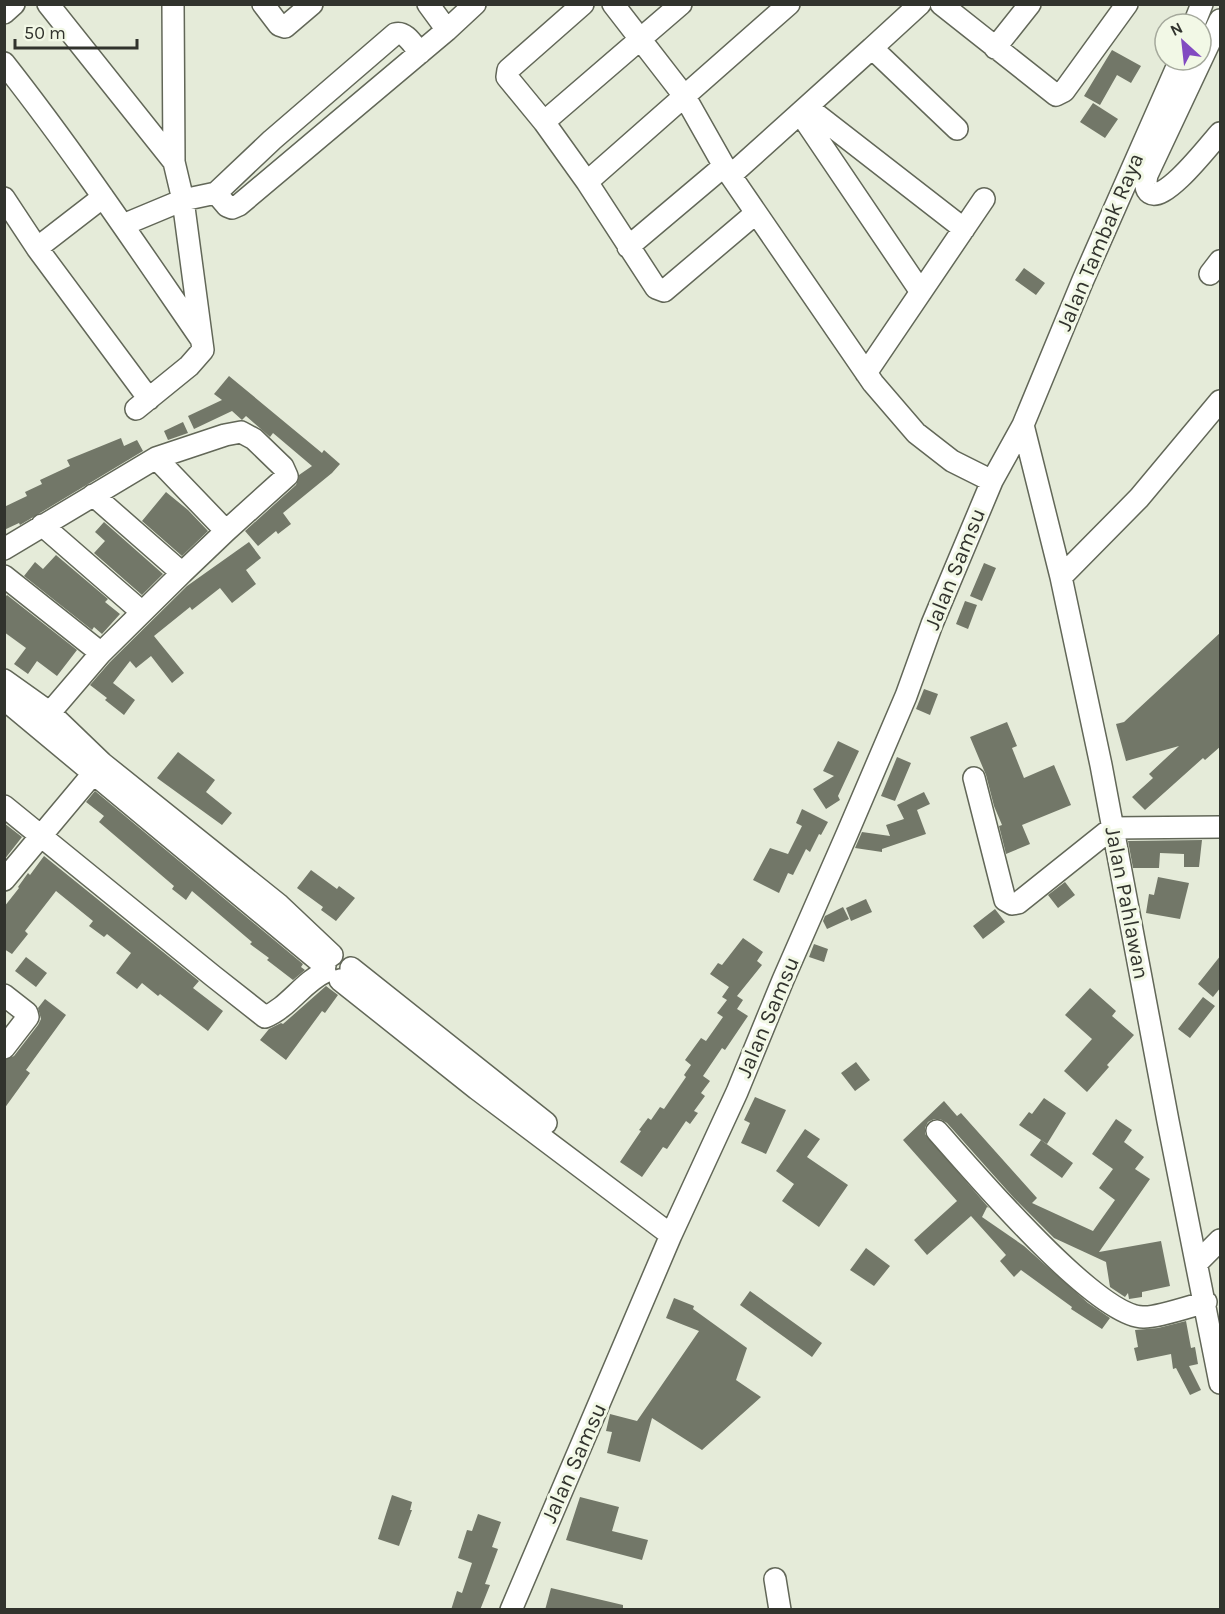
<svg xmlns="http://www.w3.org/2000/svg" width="1225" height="1614" viewBox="0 0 1225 1614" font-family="Karla,sans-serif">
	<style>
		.building { fill: #727768 }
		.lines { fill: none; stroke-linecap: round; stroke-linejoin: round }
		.minor-casing { stroke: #626758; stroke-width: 24 }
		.minor { stroke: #fff; stroke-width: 21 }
		.labels { text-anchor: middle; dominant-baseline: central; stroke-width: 6; stroke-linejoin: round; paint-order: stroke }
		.street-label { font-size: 22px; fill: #31332d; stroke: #f2f8e6 }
	</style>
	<rect width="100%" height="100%" fill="#e5ebd9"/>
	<!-- building -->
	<path class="building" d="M1112 50 1141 66 1131 83 1117 75 1100 105 1084 96Z
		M1093 103 1118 119 1105 138 1080 122Z
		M1024 268 1045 283 1036 295 1015 280Z
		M229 376 322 453 324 450 340 464 332 473 283 513 291 524 278 534 276 531 258 546 245 531 296 485 299 475 312 466 273 433 270 437 246 416 242 420 232 411 194 429 188 416 222 400 214 394Z
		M183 422 188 433 168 440 164 431Z
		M121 438 124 446 137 440 143 451 20 525 19 523 4 530V507L27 496 25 492 42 484 40 480 70 466 67 460Z
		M166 492 188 510 208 531 182 556 142 521Z
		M104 522 163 574 142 595 94 553 105 541 95 532Z
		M249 542 261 558 246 570 256 584 232 603 220 588 192 610 190 607 154 636 184 673 172 683 151 656 136 668 130 661 113 683 135 700 124 715 105 700 107 698 90 685 110 662 187 586Z
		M56 555 108 599 105 602 120 614 102 634 94 627 92 630 24 576 35 562 43 569Z
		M984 563 996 568 982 601 970 596Z
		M7 595 77 650 57 676 37 661 28 674 14 664 26 648 4 632V598Z
		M965 601 977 605 968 629 956 624Z
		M1221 632V746L1205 760 1203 758 1145 810 1132 797 1153 778 1149 774 1179 746 1126 761 1116 724 1124 722Z
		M924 689 938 694 930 715 916 709Z
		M1007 722 1017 746 1012 748 1024 778 1054 765 1071 805 1022 825 1030 844 1006 854 999 826 1002 825 994 806 986 775 970 737Z
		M838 741 859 751 838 796 840 800 826 809 813 789 834 776 823 771Z
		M178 752 215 780 206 792 232 813 222 825 157 778Z
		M897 757 911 763 895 801 881 796Z
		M95 791 303 964 301 967 305 970 293 980 267 960 269 958 250 944 252 942 192 891 186 900 172 889 174 886 99 822 104 816 86 802Z
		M924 792 930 804 917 810 926 834 882 849V852L855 848 862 832 890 836 886 825 904 819 897 805Z
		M802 809 828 822 821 835 819 834 810 852 806 849 793 875 788 873 779 893 753 880 770 848 788 854 802 826 796 823Z
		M4 823 22 837 4 860Z
		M1202 840 1199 867H1184V854L1160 853 1159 868H1133L1128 841Z
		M44 856 199 981 193 988 223 1011 208 1031 160 994 158 996 142 983 137 989 116 973 131 953 107 934 104 937 89 926 93 921 56 891 25 931 28 934 12 954 4 949V907L19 888 18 887 28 873 30 875Z
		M311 870 337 889 339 886 355 898 336 921 321 910 323 907 297 888Z
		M1158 877 1189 883 1180 919 1146 913 1149 894 1154 895Z
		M1065 882 1075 895 1058 908 1048 895Z
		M866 899 872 912 851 921 846 908Z
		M843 907 849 919 827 929 823 921 825 916Z
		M995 909 1005 922 983 939 973 926Z
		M743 938 763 952 757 961 762 965 737 996 743 1000 737 1009 748 1016 725 1050 722 1048 703 1076 710 1081 701 1093 705 1096 694 1111 698 1113 690 1124 686 1121 667 1149 663 1147 642 1177 620 1162 641 1131 639 1130 648 1118 651 1120 660 1107 664 1109 686 1077 684 1075 691 1065 685 1060 701 1038 706 1041 723 1017 717 1013 727 1000 722 997 729 987 710 974 718 963 722 965Z
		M814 944 828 949 824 962 809 957Z
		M1221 955V987L1213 997 1198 984Z
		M26 957 47 973 36 987 15 971Z
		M326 986 338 995 325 1013 322 1011 286 1060 260 1040 269 1029 281 1023 283 1024Z
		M1090 988 1116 1011 1112 1016 1134 1035 1107 1065 1109 1067 1087 1092 1064 1071 1092 1039 1065 1015Z
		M1203 997 1215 1006 1190 1038 1178 1029Z
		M45 999 66 1015 26 1070 30 1073 4 1109V1060L14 1056 38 1025 41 1019 38 1008Z
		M856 1062 870 1080 855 1091 841 1073Z
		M755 1097 786 1110 766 1154 741 1143 750 1123 744 1120Z
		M1044 1098 1066 1113 1047 1144 1019 1125 1029 1112 1032 1114Z
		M944 1101 957 1116 961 1113 1037 1198 1032 1203 1093 1231 1115 1200 1099 1188 1113 1169 1092 1154 1116 1119 1132 1130 1124 1142 1144 1157 1135 1169 1150 1179 1099 1252 1161 1241 1170 1286 1142 1292V1297L1129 1299 1128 1293 1125 1297 1110 1287 1106 1262 1054 1238 1014 1198 947 1123 940 1119H934L928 1122 925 1128V1134L989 1208 987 1207 982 1217 1024 1246 1088 1303 1110 1318 1102 1329 1071 1309 1072 1307 1021 1270 1014 1277 1000 1261 1006 1255 971 1216 927 1255 914 1240 957 1201 903 1140Z
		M805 1129 820 1139 807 1157 848 1185 819 1227 782 1201 794 1184 776 1171Z
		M1041 1140 1073 1163 1062 1178 1030 1155Z
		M866 1248 890 1266 874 1286 850 1270Z
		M750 1291 822 1343 812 1357 740 1305Z
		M674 1298 694 1306 693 1309 747 1348 736 1380 761 1397 702 1450 652 1418 640 1462 607 1453 612 1432 606 1431 610 1414 637 1421 699 1331 666 1318Z
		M1186 1321 1191 1348 1195 1347 1198 1364 1189 1366 1201 1390 1190 1395 1176 1368 1173 1369 1171 1354 1137 1361 1134 1348 1138 1347 1135 1330 1158 1328Z
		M392 1495 412 1502 410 1510H412L399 1546 378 1539Z
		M580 1497 619 1507 612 1531 648 1540 642 1560 566 1540Z
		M478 1514 501 1522 492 1547 498 1549 485 1584 490 1585 480 1610H451L457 1591 462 1593 472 1563 458 1558 467 1530 472 1531Z
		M551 1588 623 1605V1610H545Z"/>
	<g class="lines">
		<!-- minor casing -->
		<g class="minor-casing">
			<path id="minor" d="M48 4 174 162
				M263 4 279 25 285 27 312 4
				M428 4 447 30 475 4
				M583 4 508 70 507 77 544 122 587 182 656 288 664 291 756 213
				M613 4 685 97 724 166 873 383 916 433 952 461 992 481
				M941 4 1056 95 1064 91 1127 4
				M4 13 14 4
				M1220 20 1147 175C1146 181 1144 189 1150 193 1165 203 1210 144 1220 133
				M1194 24 1202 4
				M872 48 920 4
				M995 48 1030 4
				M4 63C74 152 137 246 201 339
				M807 107 964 229
				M800 113 921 292
				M544 122 681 4
				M731 175 872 48 957 129
				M587 182 789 4
				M216 193 227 206 232 208 239 205 447 30
				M4 198 37 248 149 399
				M123 225 183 200 216 193 272 140 395 34C406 31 413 45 420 53
				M628 247 724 166
				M37 248 103 197
				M1210 274 1220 261
				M866 373 984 199
				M136 409 189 366 203 350 183 200 174 162 173 4
				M1023 425 1061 577 1101 765 1168 1121 1220 1383
				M156 458 226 531
				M42 525 142 612
				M4 549 156 458 225 435 241 432 254 439 283 467 287 476 226 531 182 573
				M4 576 101 653
				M1061 577 1139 498 1220 401
				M4 680 49 712 102 763 278 904 332 955
				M4 699 325 966
				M41 723 101 653 182 573 93 495
				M974 778 1005 900 1012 904 1018 903 1112 828 1220 827
				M4 806 213 976 265 1017C288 1008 303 982 325 972
				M4 880 102 763
				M351 968 546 1123
				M340 980 477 1089 671 1235
				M4 995 27 1013 28 1017 4 1048
				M937 1131C971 1169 1096 1317 1143 1317 1156 1318 1191 1306 1206 1302
				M1197 1263 1220 1240
				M775 1579 780 1610
				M511 1610 671 1235 737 1092 783 980 847 834 906 696 932 624 992 481 1023 425 1083 280 1180 60"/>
		</g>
		<!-- minor -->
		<use href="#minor" class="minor"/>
	</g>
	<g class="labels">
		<!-- street labels -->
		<g class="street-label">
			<text transform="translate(1100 242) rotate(-67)">Jalan Tambak Raya</text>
			<text transform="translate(955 569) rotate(-68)">Jalan Samsu</text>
			<text transform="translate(1127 903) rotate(79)">Jalan Pahlawan</text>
			<text transform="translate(768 1017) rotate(-67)">Jalan Samsu</text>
			<text transform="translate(574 1463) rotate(-66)">Jalan Samsu</text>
		</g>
	</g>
	<!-- border -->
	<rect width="1225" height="1614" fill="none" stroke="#31332d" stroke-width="12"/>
	<!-- north arrow -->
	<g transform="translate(1183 42) rotate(333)"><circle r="28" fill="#f2f8e6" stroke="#a5a99c" stroke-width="1.5"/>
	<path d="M0-4.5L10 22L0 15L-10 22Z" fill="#824ac1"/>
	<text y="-9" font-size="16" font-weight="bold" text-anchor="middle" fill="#31332d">N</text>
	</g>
	<!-- scale -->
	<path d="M15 39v9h122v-9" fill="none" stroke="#31332d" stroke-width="3"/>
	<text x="24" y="39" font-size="18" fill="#31332d" stroke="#f2f8e6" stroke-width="4.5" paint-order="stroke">50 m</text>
</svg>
